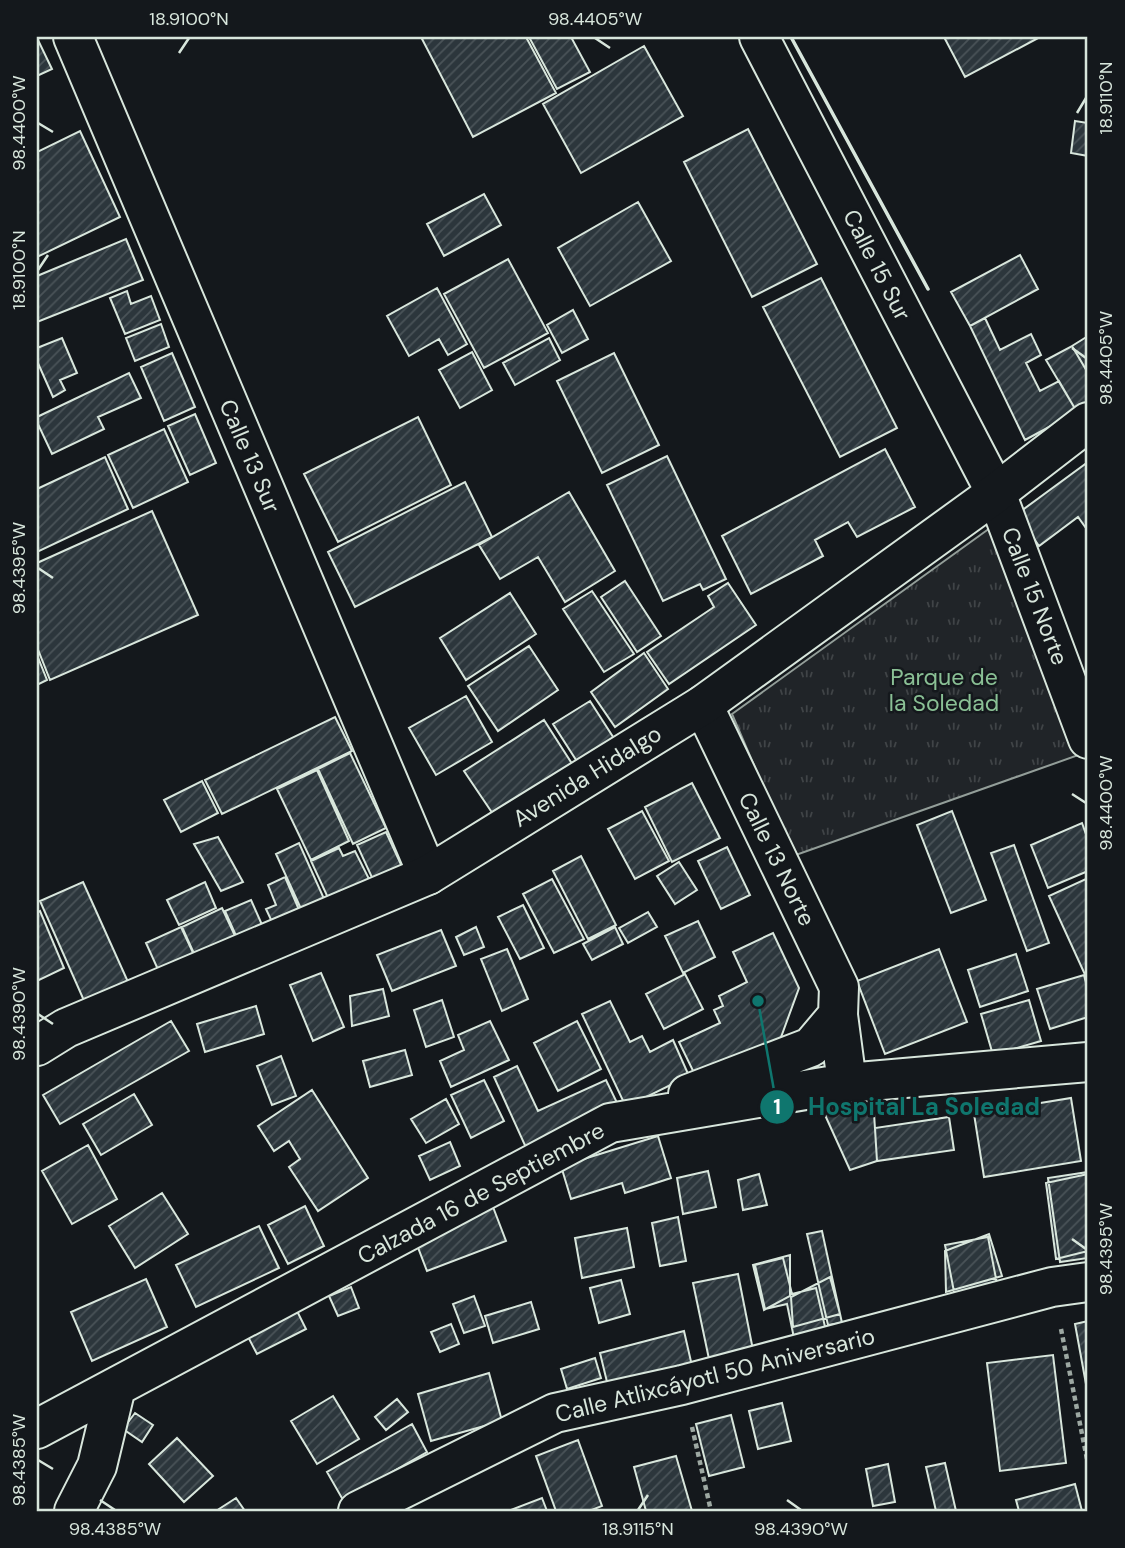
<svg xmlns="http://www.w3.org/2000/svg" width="1125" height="1548" viewBox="0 0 1125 1548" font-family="'DM Sans',sans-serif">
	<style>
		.grass { fill: url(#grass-tufts); stroke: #939e99; stroke-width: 2 }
		.building { fill: url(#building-hatch); stroke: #d8e6dc; stroke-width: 2 }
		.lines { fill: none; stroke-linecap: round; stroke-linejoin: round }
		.street-casing { stroke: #d8e6dc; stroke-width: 42 }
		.secondary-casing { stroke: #d8e6dc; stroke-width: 42 }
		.path { stroke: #9da8a2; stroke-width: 4.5; stroke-dasharray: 5 3.5; stroke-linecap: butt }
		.street { stroke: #14181c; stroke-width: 38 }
		.secondary { stroke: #14181c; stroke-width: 38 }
		.wall { stroke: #d8e6dc; stroke-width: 3.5 }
		.ticks { fill: none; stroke: #d8e6dc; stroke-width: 2.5 }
		.labels { text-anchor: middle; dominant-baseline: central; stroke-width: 5; stroke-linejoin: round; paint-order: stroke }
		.street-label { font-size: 23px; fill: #d8e6dc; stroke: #14181c }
		.park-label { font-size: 23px; fill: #8ac095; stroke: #14181c }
		.leader { fill: none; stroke: #0f766e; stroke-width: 2.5 }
		.callout-dot { fill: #0f766e; stroke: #14181c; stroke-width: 2.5 }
		.mark-label { font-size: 21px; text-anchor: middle; font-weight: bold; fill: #fff }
		.callout-label { font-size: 24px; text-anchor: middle; font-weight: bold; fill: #0f766e; stroke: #14181c; stroke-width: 5; stroke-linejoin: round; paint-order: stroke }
		.neatline { fill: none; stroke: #d8e6dc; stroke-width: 2.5 }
		.ticks-label { font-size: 18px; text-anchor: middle; fill: #d8e6dc }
	</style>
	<defs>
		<pattern id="grass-tufts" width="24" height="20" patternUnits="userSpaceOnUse" patternTransform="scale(1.75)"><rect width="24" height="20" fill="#202428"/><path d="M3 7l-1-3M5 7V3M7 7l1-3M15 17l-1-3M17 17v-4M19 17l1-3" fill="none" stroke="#404447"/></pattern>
		<pattern id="building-hatch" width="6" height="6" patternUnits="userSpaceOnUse" patternTransform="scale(1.75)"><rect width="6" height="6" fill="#2c363c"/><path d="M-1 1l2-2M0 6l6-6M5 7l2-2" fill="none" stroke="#4a5358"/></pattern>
	</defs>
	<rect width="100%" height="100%" fill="#14181c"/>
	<!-- grass -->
	<path class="grass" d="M997 523 1087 752 793 856 732 714Z"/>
	<!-- building -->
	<path class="building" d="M421 37H526L556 93 473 137Z
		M529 37H571L590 72 557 89Z
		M944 37H1040L965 77Z
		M37 38 52 69 37 76Z
		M644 46 683 116 581 173 543 104Z
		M1075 121 1088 123V156L1071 153Z
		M748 129 817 264 752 297 684 162Z
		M80 131 120 217 37 257V152Z
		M484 194 501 225 444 256 427 224Z
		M638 202 671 261 590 306 558 248Z
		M126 239 143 280 37 322V276Z
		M1020 255 1038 289 970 326 951 292Z
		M508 259 548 333 484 368 444 294Z
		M821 278 897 428 840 457 763 307Z
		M437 288 467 344 448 355 439 339 409 356 387 316Z
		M127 291 131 304 151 296 160 320 125 334 110 298Z
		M573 310 588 339 562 353 547 325Z
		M985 318 1000 350 1031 334 1041 355 1026 363 1040 391 1059 381 1077 412 1025 440 970 326Z
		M161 324 169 347 135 361 126 338Z
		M1088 336V373L1072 346Z
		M62 338 77 373 60 380 65 390 53 397 37 361V348Z
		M549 338 560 360 515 385 503 363Z
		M1072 346 1088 373V404L1077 412 1046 360Z
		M472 352 492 390 460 408 439 370Z
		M172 353 195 407 164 421 141 367Z
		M614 353 659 445 602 473 557 381Z
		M129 373 141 398 98 417 104 429 52 454 37 422V417Z
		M195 414 216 463 190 475 168 426Z
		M418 417 451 485 338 542 304 474Z
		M164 429 188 482 133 508 108 455Z
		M885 449 915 507 857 537 848 522 815 540 823 556 751 594 722 536Z
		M667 456 726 579 703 590 700 584 663 601 607 485Z
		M105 457 128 509 37 552V489Z
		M1088 462V531L1078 517 1039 546 1017 514Z
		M465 482 492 537 355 607 328 552Z
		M569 492 615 571 565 602 538 557 500 579 479 545Z
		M152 511 198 615 50 680 37 647V563Z
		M625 581 661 636 637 652 601 597Z
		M728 583 756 625 669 684 647 652 714 607 708 596Z
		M592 591 634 654 604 672 563 609Z
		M510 593 536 634 466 680 440 638Z
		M529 646 558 690 498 731 468 686Z
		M644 653 668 689 615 727 591 692Z
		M37 655 47 680 37 685Z
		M466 696 492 742 436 775 409 728Z
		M590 701 615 740 578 763 553 724Z
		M335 717 352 751 222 814 205 780Z
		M544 720 578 773 499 823 464 771Z
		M350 753 386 828 353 844 318 769Z
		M317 770 349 841 311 860 277 789Z
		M202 781 218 813 181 832 164 800Z
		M692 783 720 838 672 862 645 807Z
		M642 811 669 861 635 879 608 829Z
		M952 811 986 900 951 913 917 825Z
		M1082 823 1088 840V871L1048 888 1031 845Z
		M386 832 404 871 375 884 357 845Z
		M218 837 243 882 221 891 194 844Z
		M299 843 325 901 302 911 276 854Z
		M1014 845 1049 943 1027 951 991 853Z
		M727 847 750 895 721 909 698 861Z
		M339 848 343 856 355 851 370 881 329 900 311 861Z
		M581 856 616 925 588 939 553 871Z
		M679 862 697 890 675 904 657 876Z
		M285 877 300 912 273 924 266 909 276 905 268 885Z
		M1088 878V979H1087L1049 896Z
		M552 879 584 939 554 953 523 894Z
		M83 882 133 993 89 1012 40 901Z
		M205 882 216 908 179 925 167 900Z
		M251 900 263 927 237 938 225 911Z
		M523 905 544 948 520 959 498 917Z
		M222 908 236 938 196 958 182 927Z
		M40 911 64 968 37 981V913Z
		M648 912 657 927 628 943 619 928Z
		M698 921 715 957 683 973 665 936Z
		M181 927 195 957 160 974 146 943Z
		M476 927 484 947 464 955 456 937Z
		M615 927 623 944 592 960 583 944Z
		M441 930 456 966 392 991 377 955Z
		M773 933 799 988 780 1040 697 1079 679 1042 720 1023 714 1010 723 1006 719 996 747 982 733 952Z
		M507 949 528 999 502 1011 481 959Z
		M939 949 967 1022 885 1054 857 981Z
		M1016 954 1028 991 980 1007 968 970Z
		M321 973 344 1027 313 1041 290 985Z
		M685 974 703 1009 664 1029 646 994Z
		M1084 975 1088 991V1017L1050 1029 1037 989Z
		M383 989 389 1016 352 1026 350 996Z
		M442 1000 454 1037 426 1047 414 1010Z
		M1029 1000 1041 1041 993 1055 981 1014Z
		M610 1001 630 1042 642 1036 650 1052 673 1040 689 1076 626 1107 582 1014Z
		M256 1006 264 1034 205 1052 197 1024Z
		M171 1021 189 1051 60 1124 43 1095Z
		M490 1021 509 1060 451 1087 440 1061 464 1050 458 1035Z
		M577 1021 601 1069 558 1091 534 1043Z
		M405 1050 412 1075 370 1087 363 1061Z
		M281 1056 296 1096 272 1105 257 1066Z
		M517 1066 538 1111 606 1080 620 1109 528 1152 494 1077Z
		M484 1080 504 1121 471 1138 451 1095Z
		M312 1090 368 1178 318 1211 289 1167 300 1159 289 1141 274 1151 258 1126Z
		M134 1094 152 1125 101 1155 83 1124Z
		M873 1097 877 1161 850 1170 820 1104Z
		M1071 1098 1081 1161 984 1177 974 1114Z
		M446 1099 459 1124 426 1143 411 1119Z
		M949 1117 954 1150 877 1161 875 1128Z
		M658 1136 671 1178 625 1193 622 1183 571 1199 561 1166Z
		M450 1142 460 1166 430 1180 419 1156Z
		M88 1145 117 1199 72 1224 42 1171Z
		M708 1171 716 1207 683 1214 677 1178Z
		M1088 1172V1258L1060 1262 1048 1178Z
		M759 1174 767 1205 743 1210 738 1180Z
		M1088 1174V1251L1056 1259 1046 1183Z
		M162 1193 188 1234 135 1268 109 1226Z
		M305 1206 324 1246 288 1264 268 1225Z
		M493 1207 506 1241 427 1271 414 1237Z
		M678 1217 686 1261 660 1266 652 1223Z
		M259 1226 279 1268 196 1307 176 1265Z
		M627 1228 634 1267 582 1278 575 1238Z
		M822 1231 842 1323 828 1325 807 1234Z
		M989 1234 1002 1276 946 1292 945 1251Z
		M988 1237 998 1289 955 1297 945 1245Z
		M790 1255V1296L764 1310 753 1265Z
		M783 1258 792 1294 816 1288 826 1331 794 1338 787 1304 765 1309 755 1265Z
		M738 1274 753 1350 709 1359 693 1283Z
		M830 1277 840 1314 793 1327 791 1297Z
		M146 1279 167 1327 92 1361 71 1312Z
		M621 1280 630 1314 599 1323 590 1288Z
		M351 1287 359 1308 338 1316 329 1296Z
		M474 1296 485 1326 464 1333 453 1304Z
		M531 1302 539 1329 493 1343 485 1316Z
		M295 1307 306 1329 257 1354 245 1331Z
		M1088 1321V1395L1075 1324Z
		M451 1324 459 1344 440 1352 431 1332Z
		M684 1331 692 1366 608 1386 600 1353Z
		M1053 1355 1066 1463 1000 1471 987 1363Z
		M595 1358 601 1378 567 1389 561 1369Z
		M489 1373 502 1421 431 1441 418 1394Z
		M333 1396 359 1439 317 1464 291 1421Z
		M397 1399 408 1412 386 1430 375 1417Z
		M782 1403 791 1441 758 1449 749 1411Z
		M135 1413 153 1425 142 1442 123 1429Z
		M731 1415 744 1467 709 1476 696 1424Z
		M412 1424 427 1452 343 1500 327 1472Z
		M177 1438 213 1476 184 1502 149 1464Z
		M578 1440 602 1506 589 1511H556L536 1456Z
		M676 1456 692 1511H646L634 1467Z
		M945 1463 956 1511H936L926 1467Z
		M888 1464 895 1502 873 1506 866 1469Z
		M1075 1484 1082 1511H1019L1016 1500Z
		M236 1498 245 1511H216Z
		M542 1498 547 1511H508Z"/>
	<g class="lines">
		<!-- street casing -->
		<g class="street-casing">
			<path id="street" d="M73 37 428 875
				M759 37 996 493 1088 739
				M703 705 839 987 838 1015 847 1083
				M688 1094 811 1047 838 1015
				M37 1429 610 1123 847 1083 1088 1062
				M74 1511 97 1466 116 1387
				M358 1511 555 1413 682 1385 1052 1287 1088 1282"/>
		</g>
		<!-- secondary casing -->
		<g class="secondary-casing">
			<path id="secondary" d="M37 1046 66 1028 428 875 703 705 996 493 1088 422"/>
		</g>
		<!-- path -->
		<path class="path" d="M1061 1329 1088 1464
			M692 1427 711 1511"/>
		<!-- street -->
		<use href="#street" class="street"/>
		<!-- secondary -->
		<use href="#secondary" class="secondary"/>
		<!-- wall -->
		<path class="wall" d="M791 37 928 289"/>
	</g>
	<!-- ticks -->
	<path class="ticks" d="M595 38 610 48M179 53 189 38M1077 113 1086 98M38 123 53 132M38 270 48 255M1072 348 1086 358M38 568 53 578M1072 794 1086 803M38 1014 53 1024M1072 1239 1086 1249M38 1460 53 1469M100 1500 115 1510M787 1500 801 1510M638 1510 648 1495"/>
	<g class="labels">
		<!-- street labels -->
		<g class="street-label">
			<text transform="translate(877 265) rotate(63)">Calle 15 Sur</text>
			<text transform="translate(250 456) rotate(67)">Calle 13 Sur</text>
			<text transform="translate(1035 596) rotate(69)">Calle 15 Norte</text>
			<text transform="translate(587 776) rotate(-32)">Avenida Hidalgo</text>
			<text transform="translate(777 859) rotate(64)">Calle 13 Norte</text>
			<text transform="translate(481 1193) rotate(-28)">Calzada 16 de Septiembre</text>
			<text transform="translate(715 1375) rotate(-14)">Calle Atlixcáyotl 50 Aniversario</text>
		</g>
		<!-- park labels -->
		<g class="park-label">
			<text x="944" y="677">Parque de<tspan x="944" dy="26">la Soledad</tspan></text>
		</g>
	</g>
	<!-- callouts -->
	<path class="leader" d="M758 1001L777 1107"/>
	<g class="callout-dot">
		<circle cx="758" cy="1001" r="7"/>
		<circle cx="777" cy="1107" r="18"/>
	</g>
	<g class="mark-label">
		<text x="777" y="1114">1</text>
	</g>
	<g class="callout-label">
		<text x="924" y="1115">Hospital La Soledad</text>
	</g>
	<!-- border -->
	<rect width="1125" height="1548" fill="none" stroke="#14181c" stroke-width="77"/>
	<rect x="38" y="38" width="1048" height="1472" class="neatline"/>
	<g class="ticks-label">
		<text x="189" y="25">18.9100°N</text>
		<text x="595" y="25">98.4405°W</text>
		<text transform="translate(1106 98) rotate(-90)" y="6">18.9110°N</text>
		<text transform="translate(19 123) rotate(-90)" y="6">98.4400°W</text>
		<text transform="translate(19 270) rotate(-90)" y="6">18.9100°N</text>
		<text transform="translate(1106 358) rotate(-90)" y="6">98.4405°W</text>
		<text transform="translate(19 568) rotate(-90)" y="6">98.4395°W</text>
		<text transform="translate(1106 803) rotate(-90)" y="6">98.4400°W</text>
		<text transform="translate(19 1014) rotate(-90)" y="6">98.4390°W</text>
		<text transform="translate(1106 1249) rotate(-90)" y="6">98.4395°W</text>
		<text transform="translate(19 1460) rotate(-90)" y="6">98.4385°W</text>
		<text x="115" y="1535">98.4385°W</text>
		<text x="638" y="1535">18.9115°N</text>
		<text x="801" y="1535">98.4390°W</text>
	</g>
</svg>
